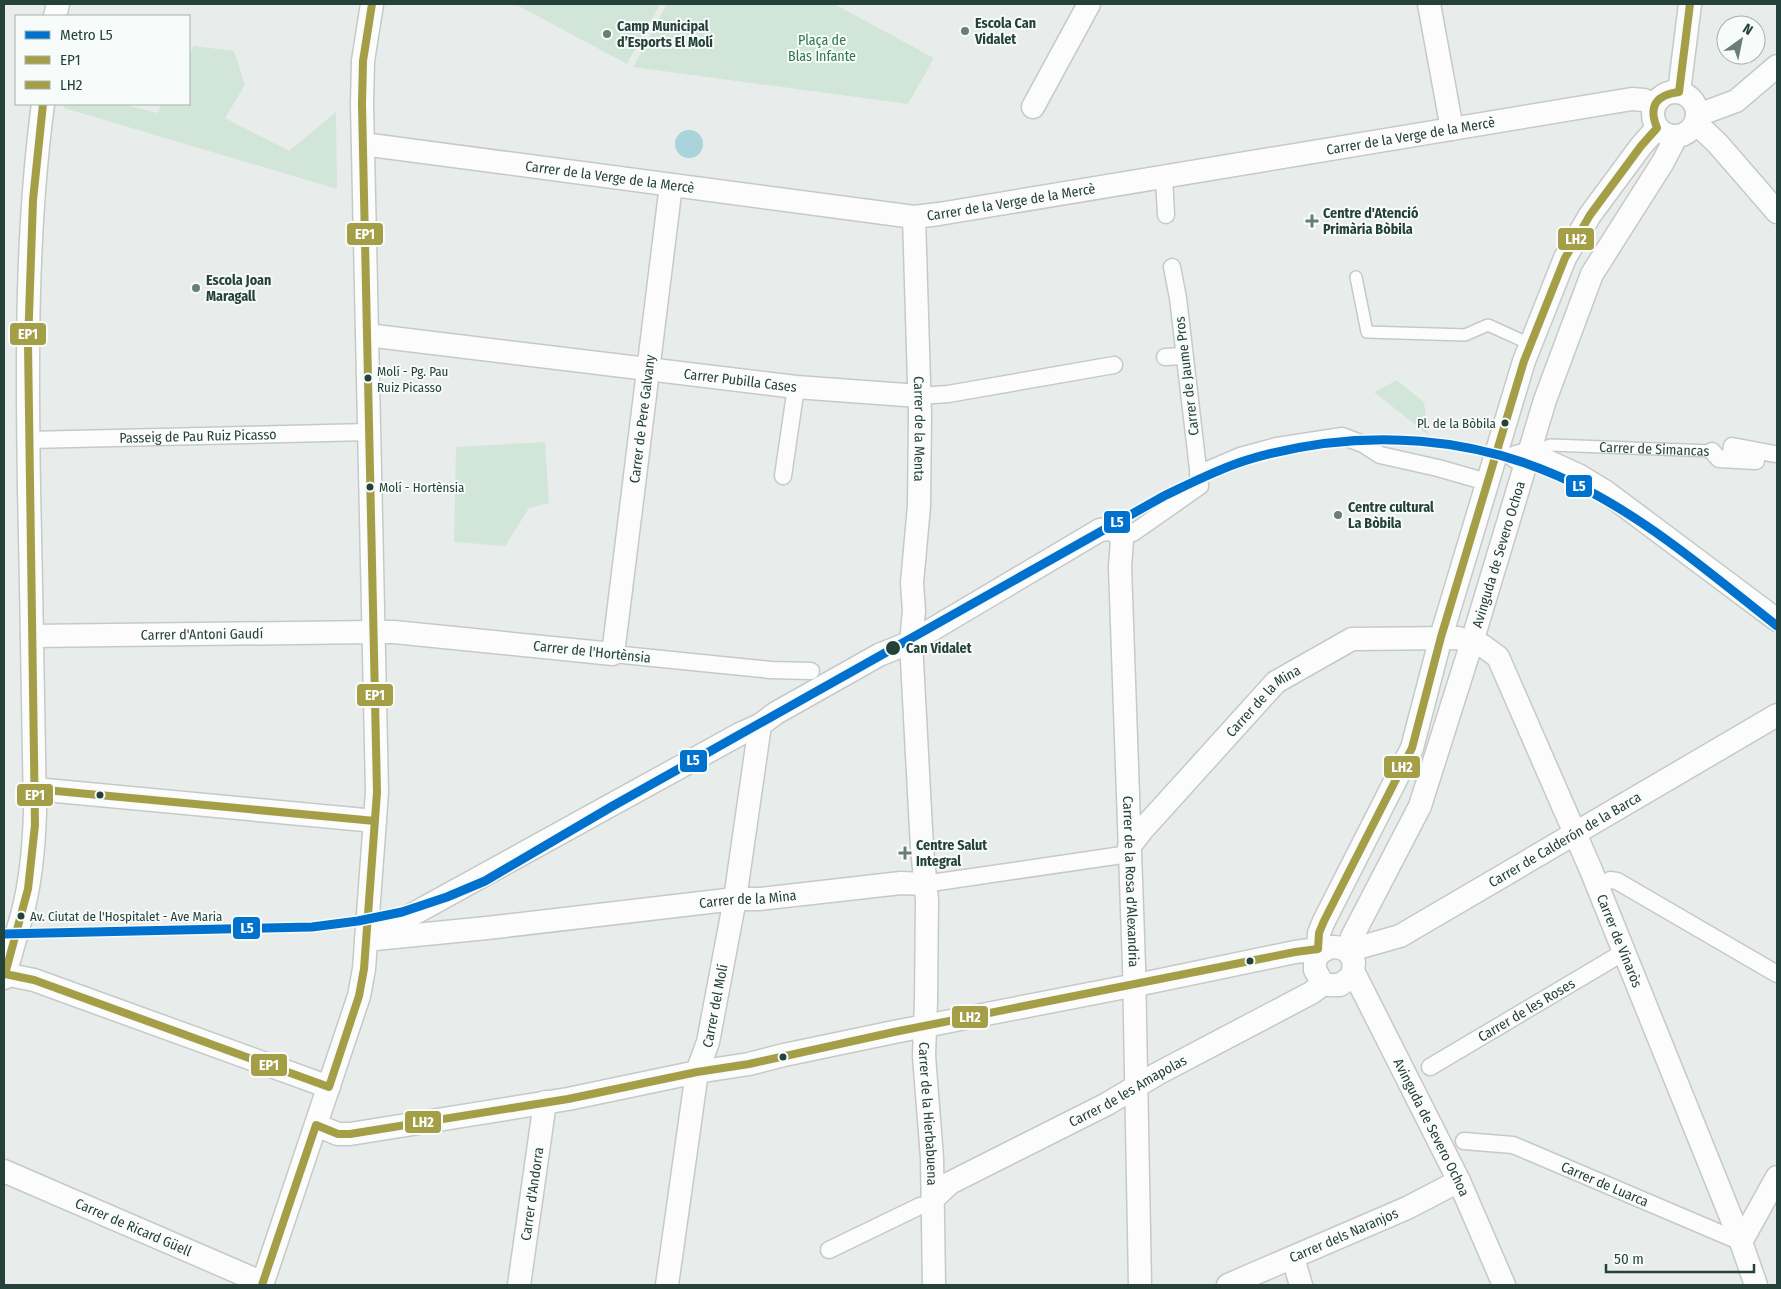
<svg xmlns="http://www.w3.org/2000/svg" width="1781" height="1289" viewBox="0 0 1781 1289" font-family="'Fira Sans Condensed',sans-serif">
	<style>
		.green { fill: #d1e6d8 }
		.water { fill: #a9d4db }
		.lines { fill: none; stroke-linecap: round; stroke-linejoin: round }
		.service-casing { stroke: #c5cac8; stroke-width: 14 }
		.pedestrian-casing { stroke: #c5cac8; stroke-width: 19 }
		.minor-casing { stroke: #c5cac8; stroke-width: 25 }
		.service { stroke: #fcfcfc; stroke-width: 11 }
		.pedestrian { stroke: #fcfcfc; stroke-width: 16 }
		.minor { stroke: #fcfcfc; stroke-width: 22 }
		.bus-1-casing { stroke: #f7fbf9; stroke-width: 11 }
		.bus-2-casing { stroke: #f7fbf9; stroke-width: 11 }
		.bus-1 { stroke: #a49e47; stroke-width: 8 }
		.bus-2 { stroke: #a49e47; stroke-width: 8 }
		.metro-1-casing { stroke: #f7fbf9; stroke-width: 12 }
		.metro-1 { stroke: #0072ce; stroke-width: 9 }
		.poi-dot { fill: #697e78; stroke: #f7fbf9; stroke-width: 2 }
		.bus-dot { fill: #24423a; stroke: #f7fbf9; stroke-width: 2 }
		.labels { text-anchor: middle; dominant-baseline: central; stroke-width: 4; stroke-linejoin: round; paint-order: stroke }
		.bus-label { font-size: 13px; fill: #24423a; stroke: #f7fbf9; text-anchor: start }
		.poi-label { font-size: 14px; font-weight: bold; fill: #24423a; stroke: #f7fbf9; text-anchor: start }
		.park-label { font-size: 14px; fill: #2d7a4b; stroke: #f7fbf9 }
		.street-label { font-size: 14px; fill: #24423a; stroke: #f7fbf9 }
		.stop-label { font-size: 14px; font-weight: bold; fill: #24423a; stroke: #f7fbf9; text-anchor: start }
		.line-badge { stroke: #f7fbf9; stroke-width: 2 }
		.badge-label { font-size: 14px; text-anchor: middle; font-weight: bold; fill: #fff }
	</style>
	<rect width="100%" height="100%" fill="#e8edeb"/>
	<!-- green -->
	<path class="green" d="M515 4H660L627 64Z
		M667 4H834L934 58 908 104 633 67Z
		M194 46 234 51 245 85 225 118 289 151 336 112 337 189 64 108 65 104H122L157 113 162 104H189V56Z
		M1397 380 1424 402 1428 435 1374 392Z
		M545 442 549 503 529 508 505 546 454 542 456 447Z"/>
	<!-- water -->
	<path class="water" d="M675 144a14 14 0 1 1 28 0a14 14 0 1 1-28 0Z"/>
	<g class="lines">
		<!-- service casing -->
		<g class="service-casing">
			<g id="service">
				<path d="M1356 277 1367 332 1465 335 1488 325 1530 344"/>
				<path id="s1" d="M1531 453 1550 445 1712 451"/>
			</g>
		</g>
		<!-- pedestrian casing -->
		<g class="pedestrian-casing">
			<g id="pedestrian">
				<path d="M1164 177 1166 215"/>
				<path d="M1165 357 1184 356"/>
				<path d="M919 396 948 394 1114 365"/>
				<path id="s2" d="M28 440 369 432"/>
				<path d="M1712 451 1719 459 1756 461 1755 457 1731 452 1732 446 1775 454"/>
				<path d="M1198 474 1240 456 1277 446 1342 436 1363 444 1380 455 1438 468 1487 482"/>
				<path d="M783 476 796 387"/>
				<path d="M1133 533 1200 486 1178 298 1172 267"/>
				<path d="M613 654 771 670 811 671"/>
				<path d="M1610 880 1617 881 1777 974"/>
				<path d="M924 884 1129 854"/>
				<path id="s3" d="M1430 1067 1624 952"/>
				<path id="s4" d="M1464 1141 1513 1145 1741 1242"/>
				<path d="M829 1250 920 1206"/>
			</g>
		</g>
		<!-- minor casing -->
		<g class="minor-casing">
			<g id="minor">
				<path d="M1429 4 1452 129"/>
				<path d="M55 16 58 4"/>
				<circle cx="1675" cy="114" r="22"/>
				<path d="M1679 92 1690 4"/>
				<path d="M1033 107 1089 4"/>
				<path d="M1698 115 1736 101 1777 66"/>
				<path d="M1696 123 1718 144 1777 212"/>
				<path id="s5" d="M363 144 914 217 939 214 1632 99 1644 100 1654 105"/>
				<path id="s6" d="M914 217 920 415 919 506 912 583 914 611 911 642 922 848 927 900 926 1001 924 1056 932 1158 934 1285"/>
				<path id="s7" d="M367 335 796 387 919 396"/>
				<path d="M1516 457 1530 453 1578 475 1606 492 1777 620"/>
				<path id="s8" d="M32 636 373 632H394L613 654 671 185"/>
				<path d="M35 789 375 821"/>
				<path id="s9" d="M1129 847 1143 829 1276 682 1352 639 1458 638 1483 646 1498 657 1591 870 1741 1242 1756 1285"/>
				<path id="s10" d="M375 939 487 928 735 899H760L901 883 924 884"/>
				<path id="s11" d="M366 940 740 734 760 725 776 713 879 655 911 642 1100 530 1108 529 1116 530 1122 540 1120 567 1134 966 1140 1285"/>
				<path id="s12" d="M1347 951 1352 937 1420 806 1472 642 1545 400 1592 274 1663 162 1676 137"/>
				<path id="s13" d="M1347 951 1400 936 1777 715"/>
				<path d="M1318 955 1319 933 1324 921 1412 748 1441 637 1524 361 1565 258 1590 215 1641 146 1657 128"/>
				<path id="s14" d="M1353 971 1459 1181 1504 1285"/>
				<path d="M4 974 34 980 329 1087"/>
				<path d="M4 978C10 957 16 936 22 915 31 881 34 847 35 812 34 704 31 596 29 488 27 360 26 231 43 104"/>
				<path d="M316 1125 338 1134H350L568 1099 697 1072 749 1064 784 1055 894 1032 1151 982 1295 952 1334 947 1341 948 1347 951 1351 956 1354 962 1353 971 1351 977 1340 985H1328L1322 982 1315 970V962L1318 955 1323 951 1329 948"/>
				<path id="s15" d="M4 1171 263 1283"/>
				<path id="s16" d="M932 1200 950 1183 1107 1104 1157 1074 1311 993 1318 988 1322 982"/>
				<path d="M1741 1242 1777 1177"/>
				<path d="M1293 1258 1301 1285"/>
				<path d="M262 1285 359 996 364 969 377 792 362 104 363 61 372 4"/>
				<path id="s17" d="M519 1285 545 1102"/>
				<path id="s18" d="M667 1285 697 1072 708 1042 735 899 760 725"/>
				<path id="s19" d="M1228 1285 1407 1208 1459 1181"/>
			</g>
		</g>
		<!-- service -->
		<use href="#service" class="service"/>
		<!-- pedestrian -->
		<use href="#pedestrian" class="pedestrian"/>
		<!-- minor -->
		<use href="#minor" class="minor"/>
		<!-- bus-1 casing -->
		<g class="bus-1-casing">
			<path id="bus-1" d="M43 104 33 200 28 344 35 825 28 889 5 974 34 980 329 1087 359 996 364 969 377 792 362 104 363 61 372 4
				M35 789 375 821"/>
		</g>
		<!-- bus-2 casing -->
		<g class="bus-2-casing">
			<path id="bus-2" d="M262 1285 316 1125 338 1134H350L568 1099 697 1072 749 1064 894 1032 1295 952 1318 949 1319 933 1324 921 1412 748 1441 637 1524 361 1565 258 1590 215 1641 146 1657 128C1648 106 1656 95 1679 92L1690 4"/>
		</g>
		<!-- bus-1 -->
		<use href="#bus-1" class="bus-1"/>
		<!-- bus-2 -->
		<use href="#bus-2" class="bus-2"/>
		<!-- metro-1 casing -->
		<g class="metro-1-casing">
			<path id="metro-1" d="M4 934 312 927 358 921 402 912 447 897 485 881 611 807 1164 496C1191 483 1218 469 1247 460 1361 426 1482 434 1587 490 1656 526 1716 578 1777 626"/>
		</g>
		<!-- metro-1 -->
		<use href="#metro-1" class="metro-1"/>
	</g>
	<!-- markers -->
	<g class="poi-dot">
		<circle cx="965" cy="31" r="5"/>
		<circle cx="607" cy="34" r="5"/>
		<path d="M1309.5 213.5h5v5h5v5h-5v5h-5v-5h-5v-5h5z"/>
		<circle cx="196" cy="288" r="5"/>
		<circle cx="1338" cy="515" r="5"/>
		<path d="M902.5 845.5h5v5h5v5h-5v5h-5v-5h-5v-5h5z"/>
	</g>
	<g class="bus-dot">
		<circle cx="368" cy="378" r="4.5"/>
		<circle cx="1505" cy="423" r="4.5"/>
		<circle cx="370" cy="487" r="4.5"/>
		<circle cx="893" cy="648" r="8"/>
		<circle cx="100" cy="795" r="4.5"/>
		<circle cx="21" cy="916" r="4.5"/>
		<circle cx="1250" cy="961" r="4.5"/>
		<circle cx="783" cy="1057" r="4.5"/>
	</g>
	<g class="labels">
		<!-- bus labels -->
		<g class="bus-label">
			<text x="377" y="371">Molí - Pg. Pau<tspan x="377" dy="16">Ruiz Picasso</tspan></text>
			<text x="1496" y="423" text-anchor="end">Pl. de la Bòbila</text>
			<text x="379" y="487">Molí - Hortènsia</text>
			<text x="30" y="916">Av. Ciutat de l'Hospitalet - Ave Maria</text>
		</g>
		<!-- poi labels -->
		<g class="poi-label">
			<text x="975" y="23">Escola Can<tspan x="975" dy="16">Vidalet</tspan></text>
			<text x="617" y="26">Camp Municipal<tspan x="617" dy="16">d’Esports El Molí</tspan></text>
			<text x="1323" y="213">Centre d'Atenció<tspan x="1323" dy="16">Primària Bòbila</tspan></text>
			<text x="206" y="280">Escola Joan<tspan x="206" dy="16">Maragall</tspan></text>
			<text x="1348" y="507">Centre cultural<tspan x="1348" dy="16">La Bòbila</tspan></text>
			<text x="916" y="845">Centre Salut<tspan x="916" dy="16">Integral</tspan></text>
		</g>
		<!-- park labels -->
		<g class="park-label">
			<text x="822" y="40">Plaça de<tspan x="822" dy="16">Blas Infante</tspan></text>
		</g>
		<!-- street labels -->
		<g class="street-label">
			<text stroke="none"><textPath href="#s5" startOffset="1059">Carrer de la Verge de la Mercè</textPath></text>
			<text stroke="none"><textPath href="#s5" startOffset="249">Carrer de la Verge de la Mercè</textPath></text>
			<text stroke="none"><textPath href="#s5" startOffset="654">Carrer de la Verge de la Mercè</textPath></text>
			<text transform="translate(1187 376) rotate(-97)">Carrer de Jaume Pros</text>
			<text stroke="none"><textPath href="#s7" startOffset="376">Carrer Pubilla Cases</textPath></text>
			<text stroke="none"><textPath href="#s8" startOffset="819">Carrer de Pere Galvany</textPath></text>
			<text stroke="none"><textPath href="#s6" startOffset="212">Carrer de la Menta</textPath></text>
			<text stroke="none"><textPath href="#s2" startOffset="170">Passeig de Pau Ruiz Picasso</textPath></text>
			<text stroke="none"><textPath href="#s1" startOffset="125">Carrer de Simancas</textPath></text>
			<text stroke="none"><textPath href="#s12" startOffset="426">Avinguda de Severo Ochoa</textPath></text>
			<text stroke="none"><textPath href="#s8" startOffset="170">Carrer d'Antoni Gaudí</textPath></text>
			<text transform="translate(592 652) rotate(6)">Carrer de l'Hortènsia</text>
			<text stroke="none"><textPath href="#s9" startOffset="199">Carrer de la Mina</textPath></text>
			<text stroke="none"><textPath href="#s13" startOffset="246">Carrer de Calderón de la Barca</textPath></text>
			<text stroke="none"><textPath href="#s11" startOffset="1211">Carrer de la Rosa d'Alexandria</textPath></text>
			<text stroke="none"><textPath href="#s10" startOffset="375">Carrer de la Mina</textPath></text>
			<text stroke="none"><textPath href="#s9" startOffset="768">Carrer de Vinaròs</textPath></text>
			<text stroke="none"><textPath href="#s18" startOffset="284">Carrer del Molí</textPath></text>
			<text stroke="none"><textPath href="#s3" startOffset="112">Carrer de les Roses</textPath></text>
			<text stroke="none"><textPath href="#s16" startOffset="225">Carrer de les Amapolas</textPath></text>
			<text stroke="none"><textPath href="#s6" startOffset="898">Carrer de la Hierbabuena</textPath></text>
			<text stroke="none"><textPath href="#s14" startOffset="175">Avinguda de Severo Ochoa</textPath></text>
			<text stroke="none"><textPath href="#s4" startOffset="149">Carrer de Luarca</textPath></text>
			<text stroke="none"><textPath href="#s17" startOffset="92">Carrer d'Andorra</textPath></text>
			<text stroke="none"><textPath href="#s15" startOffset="141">Carrer de Ricard Güell</textPath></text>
			<text stroke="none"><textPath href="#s19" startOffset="126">Carrer dels Naranjos</textPath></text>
		</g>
		<!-- stop labels -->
		<g class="stop-label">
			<text x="906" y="648">Can Vidalet</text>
		</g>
	</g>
	<g class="line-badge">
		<rect x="346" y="222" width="38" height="24" rx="5" fill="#a49e47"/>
		<rect x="1557" y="227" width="38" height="24" rx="5" fill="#a49e47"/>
		<rect x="9" y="322" width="38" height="24" rx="5" fill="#a49e47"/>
		<rect x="1565" y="474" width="28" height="24" rx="5" fill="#0072ce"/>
		<rect x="1103" y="510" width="28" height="24" rx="5" fill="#0072ce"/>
		<rect x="356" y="683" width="38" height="24" rx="5" fill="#a49e47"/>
		<rect x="679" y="749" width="29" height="24" rx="5" fill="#0072ce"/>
		<rect x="1383" y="755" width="38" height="24" rx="5" fill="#a49e47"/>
		<rect x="16" y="783" width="38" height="24" rx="5" fill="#a49e47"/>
		<rect x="232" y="916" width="29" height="24" rx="5" fill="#0072ce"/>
		<rect x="951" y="1005" width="38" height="24" rx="5" fill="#a49e47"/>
		<rect x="250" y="1053" width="38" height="24" rx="5" fill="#a49e47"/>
		<rect x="404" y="1110" width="38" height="24" rx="5" fill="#a49e47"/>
	</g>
	<g class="badge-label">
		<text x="365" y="239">EP1</text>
		<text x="1576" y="244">LH2</text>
		<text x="28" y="339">EP1</text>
		<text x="1579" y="491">L5</text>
		<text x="1117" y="527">L5</text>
		<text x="375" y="700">EP1</text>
		<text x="693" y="765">L5</text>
		<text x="1402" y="772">LH2</text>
		<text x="35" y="800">EP1</text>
		<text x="247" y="933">L5</text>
		<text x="970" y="1022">LH2</text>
		<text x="269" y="1070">EP1</text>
		<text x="423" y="1127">LH2</text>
	</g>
	<!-- border -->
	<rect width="1781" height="1289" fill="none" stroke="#24423a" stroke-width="10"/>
	<!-- legend -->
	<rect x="15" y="15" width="175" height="90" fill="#f7fbf9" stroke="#a3b1ad"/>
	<rect x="25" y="31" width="25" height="8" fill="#0072ce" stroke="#a3b1ad"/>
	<text x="60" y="40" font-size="15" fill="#24423a">Metro L5</text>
	<rect x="25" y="56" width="25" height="8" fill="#a49e47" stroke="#a3b1ad"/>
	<text x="60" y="65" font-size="15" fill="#24423a">EP1</text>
	<rect x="25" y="81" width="25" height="8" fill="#a49e47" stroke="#a3b1ad"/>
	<text x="60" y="90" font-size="15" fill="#24423a">LH2</text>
	<!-- north arrow -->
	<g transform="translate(1741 40) rotate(33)"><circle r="24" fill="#f7fbf9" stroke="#a3b1ad"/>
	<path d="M0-4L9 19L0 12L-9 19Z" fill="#697e78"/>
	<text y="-8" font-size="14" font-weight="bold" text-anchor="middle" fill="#24423a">N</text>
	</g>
	<!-- scale -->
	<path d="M1606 1264v8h148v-8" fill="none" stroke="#24423a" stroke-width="2.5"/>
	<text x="1614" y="1264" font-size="15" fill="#24423a" stroke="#f7fbf9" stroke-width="4" paint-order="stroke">50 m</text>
</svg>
